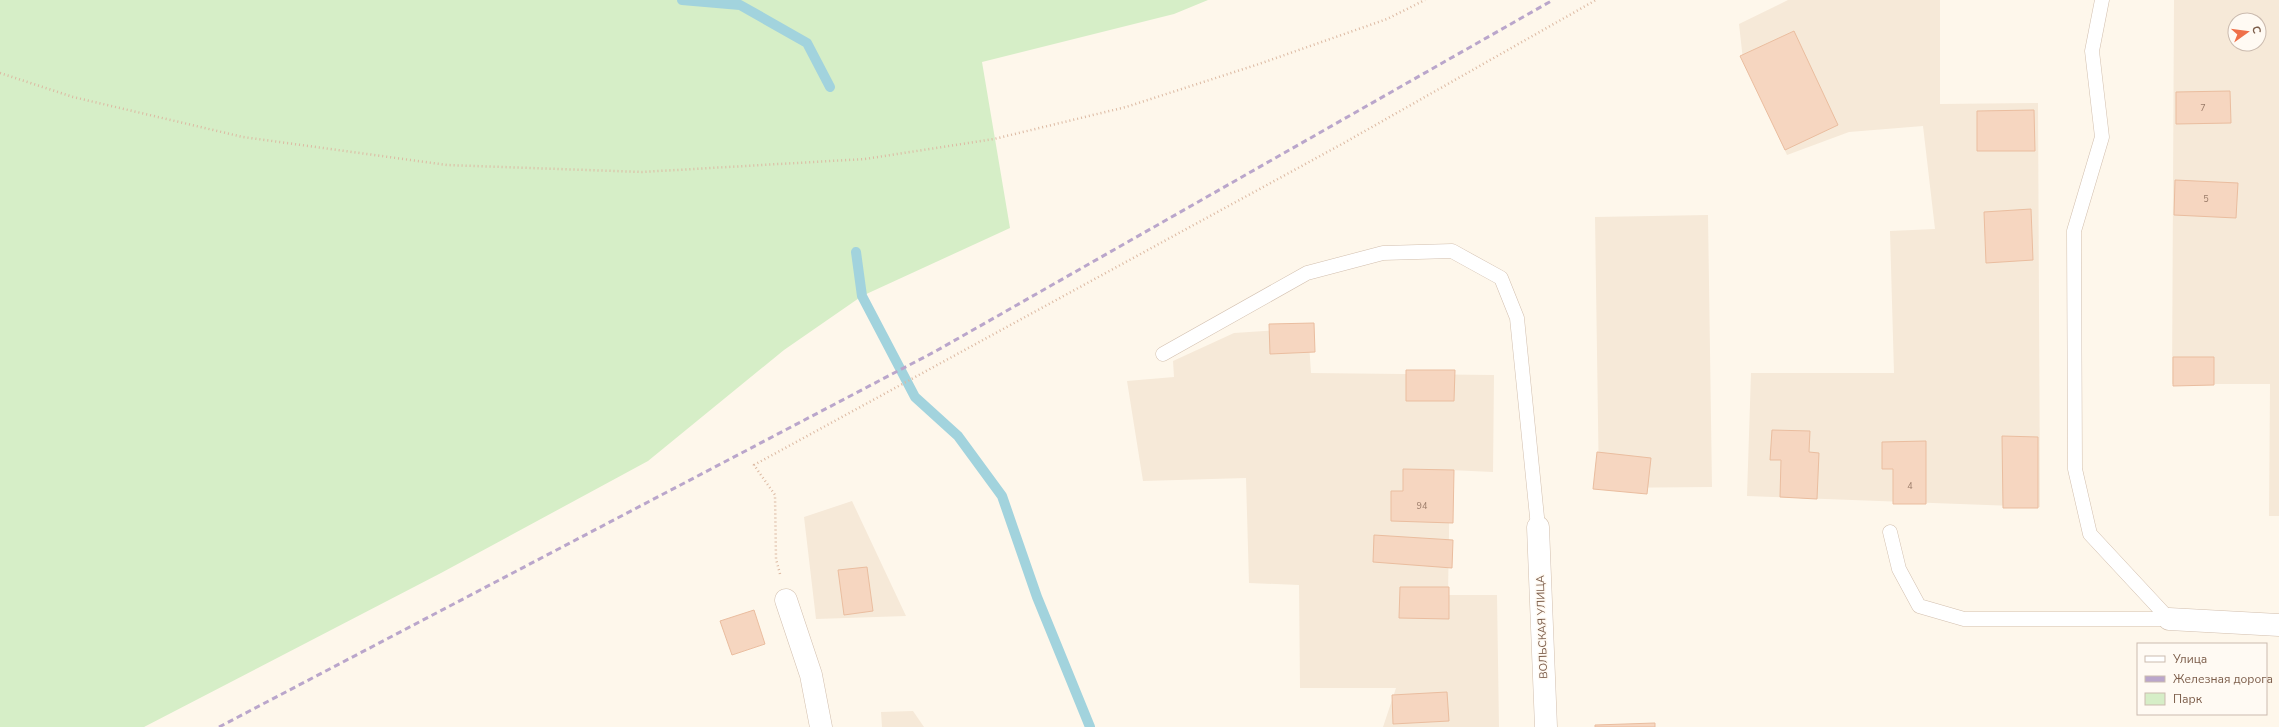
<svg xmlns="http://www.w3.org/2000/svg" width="2279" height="727" viewBox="0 0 2279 727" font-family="'Nunito Sans',sans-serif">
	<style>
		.residential { fill: #f6e9d8; fill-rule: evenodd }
		.green { fill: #d6eec7 }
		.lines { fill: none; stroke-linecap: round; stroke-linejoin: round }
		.stream { stroke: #a2d3dd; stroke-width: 10 }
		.building { fill: #f6d6c0; stroke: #eabd9f }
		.lane-casing { stroke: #d2bfae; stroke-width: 15 }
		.street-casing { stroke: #d2bfae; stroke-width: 23 }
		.path { stroke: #dcb9a2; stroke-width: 2.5; stroke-dasharray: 1 3; stroke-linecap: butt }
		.lane { stroke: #fff; stroke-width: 14 }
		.street { stroke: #fff; stroke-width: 22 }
		.rail { stroke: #baa6cb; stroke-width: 3; stroke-dasharray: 6 4; stroke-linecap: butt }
		.labels { text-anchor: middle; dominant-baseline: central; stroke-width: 3; stroke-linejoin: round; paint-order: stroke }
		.number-label { font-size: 9px; fill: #9a7b68 }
		.street-label { font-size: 11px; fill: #7c5d4a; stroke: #fffaf3 }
	</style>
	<rect width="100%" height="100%" fill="#fef7eb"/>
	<!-- residential -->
	<path class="residential" d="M1788 0H1940V104L2038 103 2040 507 1747 496 1751 373H1894L1890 231 1935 229 1923 126 1849 132 1787 155 1743 60 1739 24Z
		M2174 0H2279V516H2269L2270 384H2172ZM2235 20H2259V44H2235Z
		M1708 215 1712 487 1599 488 1595 217Z
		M1308 328 1311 373 1494 375 1493 472 1450 470 1448 595H1497L1499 727H1383L1396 688H1300L1299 585 1249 583 1246 478 1143 481 1127 381 1174 377 1173 361 1234 333Z
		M852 501 906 616 816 619 804 517Z
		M913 711 924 727H882L881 712Z"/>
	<!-- green -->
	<path class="green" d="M0 0H1208L1174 14 982 62 1010 228 862 296 784 350 648 461 441 573 144 727H0Z"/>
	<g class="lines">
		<!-- stream -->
		<path class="stream" d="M682 0 740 5 807 43 830 87
			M856 252 862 296 915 397 958 436 1002 496 1037 597 1090 727"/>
	</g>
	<!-- building -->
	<path class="building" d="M1794 31 1838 125 1785 150 1740 56Z
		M2230 91 2231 123 2176 124V92Z
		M2034 110 2035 151H1977V111Z
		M2175 180 2238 183 2236 218 2174 215Z
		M2031 209 2033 260 1986 263 1984 212Z
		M1314 323 1315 352 1270 354 1269 324Z
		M2173 357H2214V385L2173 386Z
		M1406 370H1455L1454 401H1406Z
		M1772 430 1810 431 1809 452 1819 453 1817 499 1780 497 1781 460H1770Z
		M2002 436 2038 437V508H2003Z
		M1926 441V504H1893V469H1882V442Z
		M1597 452 1651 458 1647 494 1593 489Z
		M1403 469 1454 470 1453 523 1391 521V491H1403Z
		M1374 535 1453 540 1452 568 1373 562Z
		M867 567 873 611 844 615 838 570Z
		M1400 587H1449V619L1399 618Z
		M754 610 765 644 732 655 720 621Z
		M1447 692 1449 721 1393 724 1392 695Z
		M1655 723V727H1595V725Z"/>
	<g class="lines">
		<!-- lane casing -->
		<g class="lane-casing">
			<path id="lane" d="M2102 0 2092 51 2102 137 2074 231 2075 469 2090 534 2169 619
				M1163 354 1307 273 1383 253 1452 251 1501 278 1517 318 1538 527
				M1890 532 1899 569 1919 606 1964 619H2169"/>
		</g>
		<!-- street casing -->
		<g class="street-casing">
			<path id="street" d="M1538 527 1546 727
				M786 600 811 675 821 727
				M2169 619 2279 625"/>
		</g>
		<!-- path -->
		<path class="path" d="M0 73 73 97 243 137 447 165 642 172 865 159 994 139 1126 107 1259 64 1387 19 1425 0
			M780 574 776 559 775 495 754 465 1342 144 1596 0"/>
		<!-- lane -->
		<use href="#lane" class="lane"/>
		<!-- street -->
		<use href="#street" class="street"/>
		<!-- rail -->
		<path class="rail" d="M219 727 936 351 1553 0"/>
	</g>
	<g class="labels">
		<!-- number labels -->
		<g class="number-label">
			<text x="2203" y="108">7</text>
			<text x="2206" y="199">5</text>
			<text x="1910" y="486">4</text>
			<text x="1422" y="506">94</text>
		</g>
		<!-- street labels -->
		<g class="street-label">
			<text transform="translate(1542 627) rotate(-92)">ВОЛЬСКАЯ УЛИЦА</text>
		</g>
	</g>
	<!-- legend -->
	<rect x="2137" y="643" width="130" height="72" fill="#fffaf3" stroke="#cbbbaf"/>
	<rect x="2145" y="656" width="20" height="6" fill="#ffffff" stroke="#cbbbaf"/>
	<text x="2173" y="663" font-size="12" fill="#7c5d4a">Улица</text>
	<rect x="2145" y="676" width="20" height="6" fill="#baa6cb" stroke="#cbbbaf"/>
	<text x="2173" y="683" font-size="12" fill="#7c5d4a">Железная дорога</text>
	<rect x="2145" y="693" width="20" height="12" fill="#d6eec7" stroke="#cbbbaf"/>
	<text x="2173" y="703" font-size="12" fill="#7c5d4a">Парк</text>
	<!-- north arrow -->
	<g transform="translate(2247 32) rotate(76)"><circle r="19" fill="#fffaf3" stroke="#cbbbaf"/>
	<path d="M0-3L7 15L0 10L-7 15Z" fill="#ef7049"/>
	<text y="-6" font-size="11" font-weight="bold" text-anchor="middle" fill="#7c5d4a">С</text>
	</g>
</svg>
